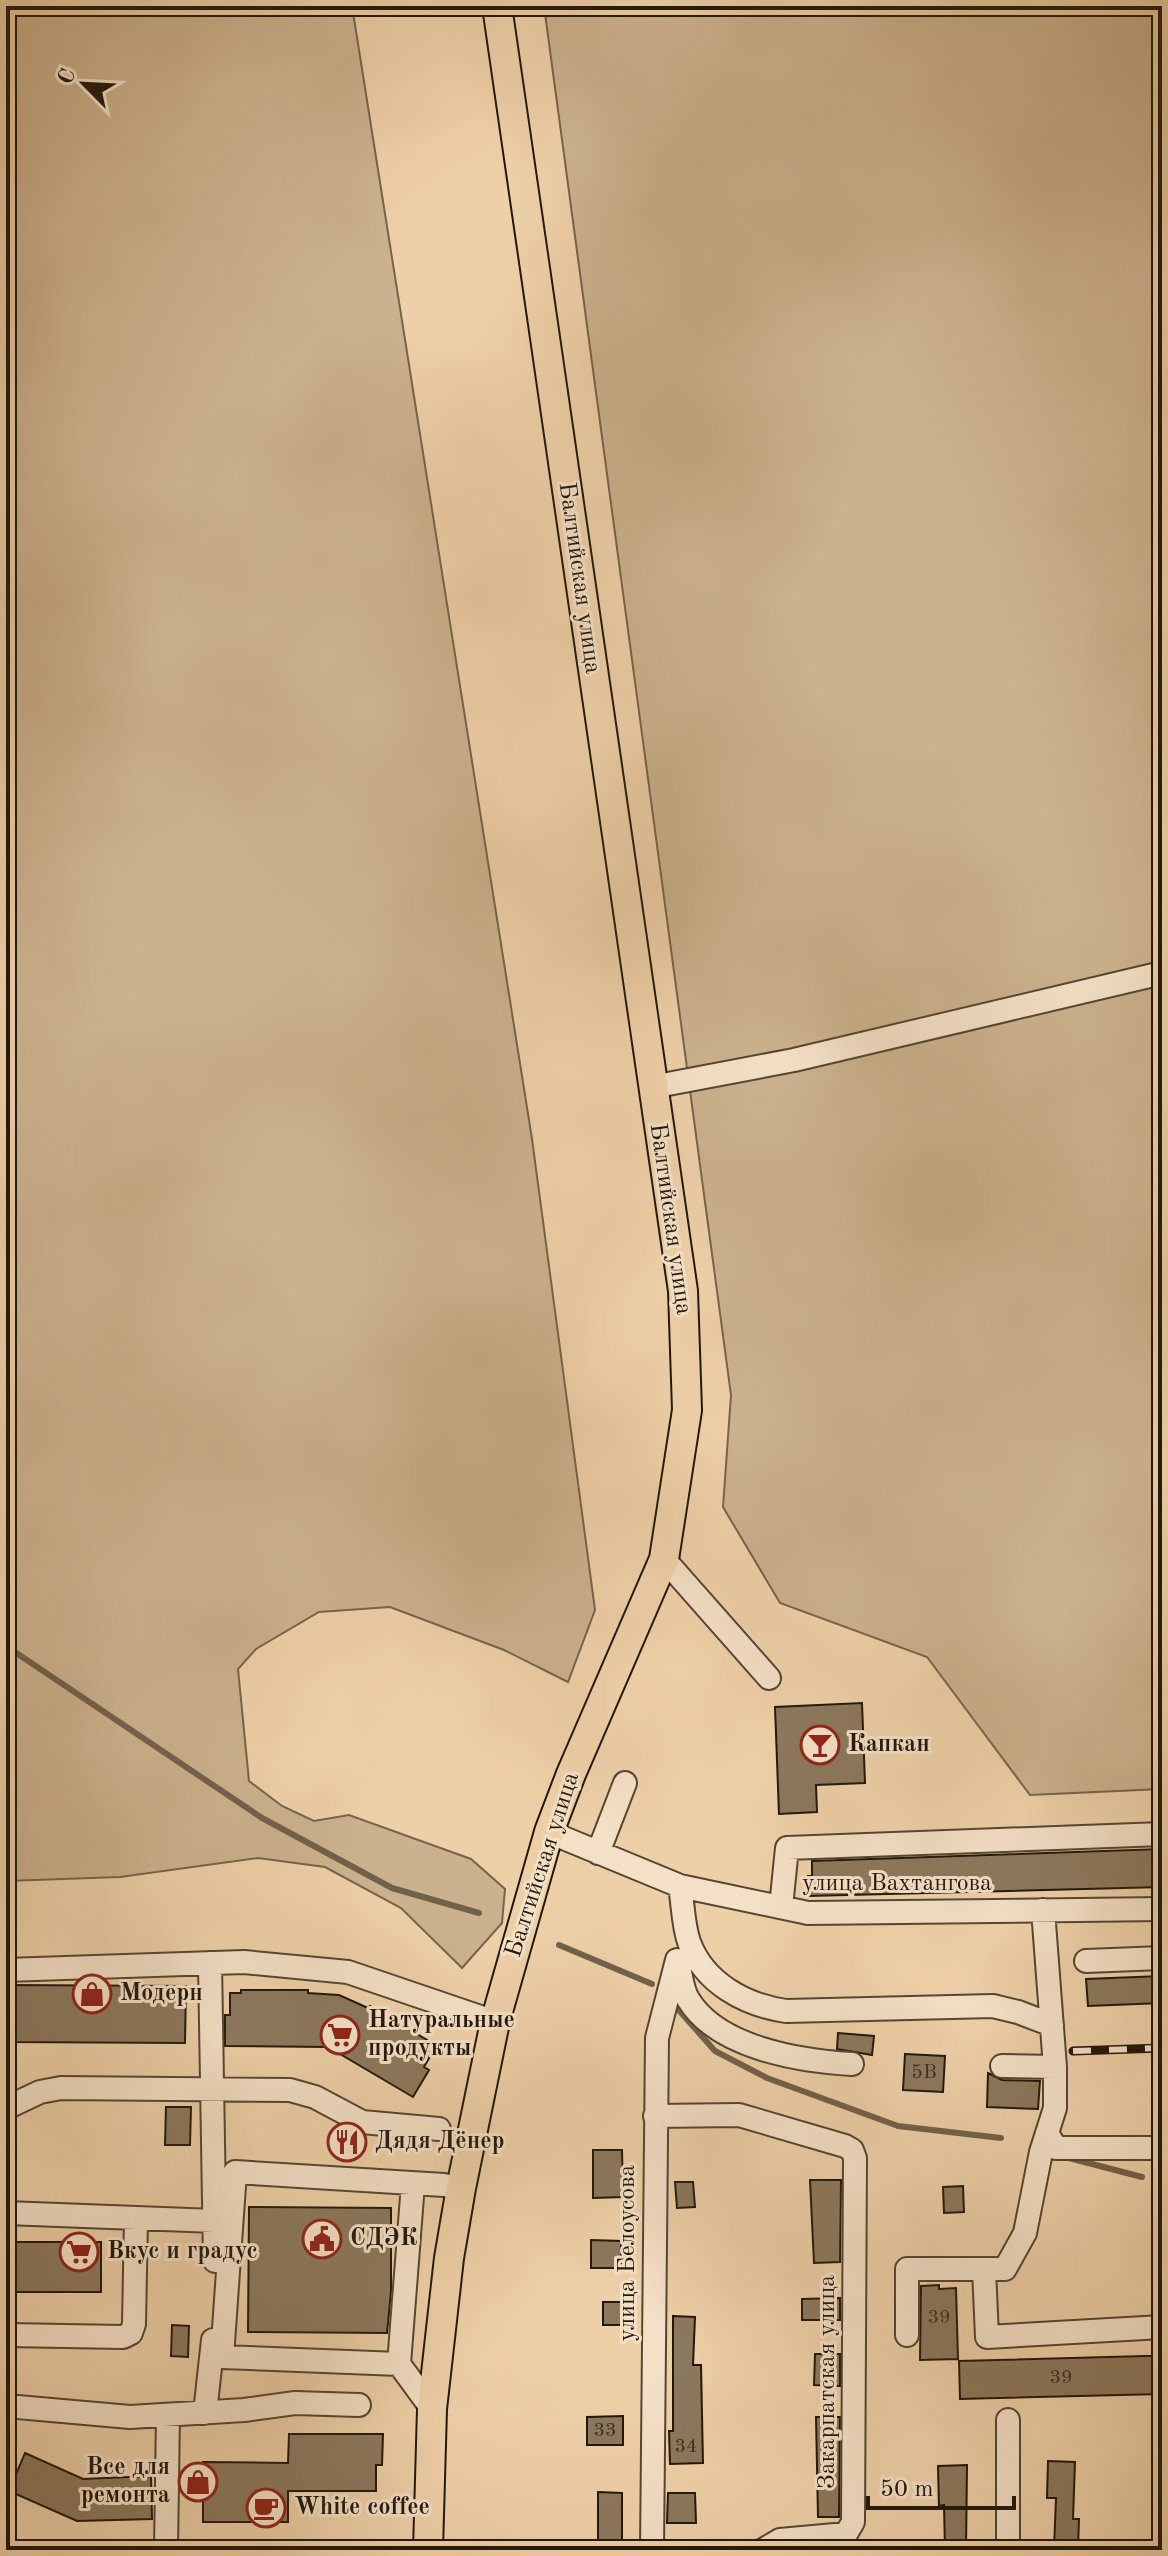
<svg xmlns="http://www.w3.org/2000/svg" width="1168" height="2556" viewBox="0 0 1168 2556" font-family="'Old Standard TT',serif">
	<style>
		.green { fill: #cbb18d; stroke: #76644c; stroke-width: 2 }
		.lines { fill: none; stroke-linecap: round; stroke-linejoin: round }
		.stream { stroke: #72614a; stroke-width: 6 }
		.building { fill: #8c785d; stroke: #21180c; stroke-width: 2 }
		.minor-casing { stroke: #544633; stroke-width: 26 }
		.major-casing { stroke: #21180c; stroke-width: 32 }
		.minor { stroke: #f4e0c6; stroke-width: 22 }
		.major { stroke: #eed0a8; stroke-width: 28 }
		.rail-casing { stroke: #21180c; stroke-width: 9 }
		.rail { stroke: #f4e0c6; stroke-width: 6; stroke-dasharray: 18; stroke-linecap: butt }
		.labels { text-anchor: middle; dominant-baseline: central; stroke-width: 6; stroke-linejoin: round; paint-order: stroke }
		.number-label { font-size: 20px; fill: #3c3020 }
		.street-label { font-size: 24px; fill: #21180c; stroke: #f4e0c6 }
		.poi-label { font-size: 24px; font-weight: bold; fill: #21180c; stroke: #f4e0c6; text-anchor: start }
	</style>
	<rect width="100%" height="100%" fill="#eed0a8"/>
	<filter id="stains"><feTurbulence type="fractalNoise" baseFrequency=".0025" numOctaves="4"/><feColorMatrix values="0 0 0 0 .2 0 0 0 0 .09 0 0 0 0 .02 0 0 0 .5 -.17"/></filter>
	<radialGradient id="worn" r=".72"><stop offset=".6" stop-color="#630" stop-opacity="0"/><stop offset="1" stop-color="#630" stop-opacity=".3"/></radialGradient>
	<!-- green -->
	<path class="green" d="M6 6H352L532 1139 595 1610 568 1682 504 1650 390 1607 319 1612 256 1649 238 1669 249 1781 282 1806 314 1821 349 1815 471 1859 505 1889 502 1923 462 1968 401 1908 325 1867 258 1858 120 1877 6 1881Z
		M544 6H1162V1789L1030 1795 927 1657 780 1603 723 1507 731 1395Z"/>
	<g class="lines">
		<!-- stream -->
		<path class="stream" d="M6 1646 262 1818 392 1888 479 1913
			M559 1945 652 1984
			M676 2007 715 2051 767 2078 898 2126 1001 2138
			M1069 2158 1142 2177"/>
	</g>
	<!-- building -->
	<path class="building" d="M862 1703 865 1783 816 1785 817 1812 779 1814 775 1707Z
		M1162 1849V1887L809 1896 808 1876H812V1861Z
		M1162 1976V2003L1088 2006 1086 1979Z
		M6 1985 186 1986 185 2043 6 2042Z
		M241 1990H308V1993L339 1995 368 2008 370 2006 427 2040 426 2043 435 2048 424 2067 429 2070 413 2097 328 2047 225 2046V2015H230V1993H241Z
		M838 2033 874 2036 872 2055 837 2049Z
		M905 2054 945 2056 943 2092 903 2090Z
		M988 2073 1002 2080 1040 2081 1038 2109 987 2107Z
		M166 2107H191L190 2145H165Z
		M593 2150H622L623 2197 593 2198Z
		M810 2180H841L840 2262 814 2263Z
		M675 2182H693L695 2207 677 2208Z
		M963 2186 964 2212 944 2213 943 2187Z
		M249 2207 391 2208V2291L387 2333 248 2332Z
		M591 2240 621 2241V2268H591Z
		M6 2242H101V2292H6Z
		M939 2285V2289L956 2288 958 2359 920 2360 921 2286Z
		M840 2298V2320H802V2299Z
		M603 2302H623V2325H603Z
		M673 2316 695 2317 693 2365H701L703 2463 670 2464 669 2431H673Z
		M172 2325 189 2326 188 2357 171 2356Z
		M815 2354H840V2386L814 2385Z
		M1145 2356H1162V2394L960 2399 959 2361Z
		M623 2416V2445H587V2417Z
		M816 2417H840L839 2517H818Z
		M289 2434H383L382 2465H376V2491H288V2522H203V2495H195V2467H203V2462L288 2463Z
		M25 2453 83 2479 151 2476 152 2519 77 2521 9 2491Z
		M1048 2461 1075 2462 1073 2519H1079L1078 2550H1054L1056 2498H1047Z
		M967 2465 966 2550H945L944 2505 939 2506 938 2466Z
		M598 2492 622 2493V2550H598Z
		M668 2493H695L696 2523H667Z"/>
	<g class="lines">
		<!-- minor casing -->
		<g class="minor-casing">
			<path id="minor" d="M652 1087 794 1060 1162 973
				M664 1559 769 1678
				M549 1832 680 1886 808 1913 1162 1909
				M598 1853 625 1783
				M680 1886C683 1904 683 1925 689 1942 704 1983 745 2005 786 2011L993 2006 1018 2012 1052 2025
				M781 1907 787 1848 1162 1834
				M1086 1961 1162 1958
				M210 1963 215 2261
				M678 1963C681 1974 682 1989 688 1999 717 2048 800 2061 852 2064
				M6 1970 244 1962 348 1972 495 2022
				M1002 2066 1055 2067
				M6 2108 40 2092 61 2088 290 2090 315 2097 362 2122 439 2129
				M655 2116 739 2115 845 2146 852 2150 855 2158 853 2522 846 2534 780 2540 763 2550
				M1047 2133 1056 2148H1162
				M6 2213 215 2221
				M984 2269 987 2337 1162 2327
				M6 2335 123 2337 131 2333 134 2324 136 2219
				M907 2335V2269H1005L1025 2233 1041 2152 1055 2108V2067L1043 1910
				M399 2364 413 2184
				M6 2406 130 2417 244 2410 295 2403 359 2405
				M432 2409 399 2364 222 2357 235 2172 444 2185 461 2188
				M205 2413 213 2340
				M1008 2420V2550
				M166 2550 168 2415
				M652 2550 657 2038 677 1960"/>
		</g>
		<!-- major casing -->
		<g class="major-casing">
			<path id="major" d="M428 2550 432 2409 449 2258 461 2188 495 2022 549 1832 571 1774 664 1559 687 1410 683 1291 497 6"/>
		</g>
		<!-- minor -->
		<use href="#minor" class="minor"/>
		<!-- major -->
		<use href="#major" class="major"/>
		<!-- rail casing -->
		<g class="rail-casing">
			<path id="rail" d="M1073 2051 1162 2048"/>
		</g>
		<!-- rail -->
		<use href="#rail" class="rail"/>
	</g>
	<!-- icons -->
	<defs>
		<g id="bar-ring" transform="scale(2)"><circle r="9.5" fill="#f4e0c6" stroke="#8f2418" stroke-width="1.5"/><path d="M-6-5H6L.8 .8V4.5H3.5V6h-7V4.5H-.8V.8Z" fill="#8f2418"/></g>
		<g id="shop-ring" transform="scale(2)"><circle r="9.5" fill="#f4e0c6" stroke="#8f2418" stroke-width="1.5"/><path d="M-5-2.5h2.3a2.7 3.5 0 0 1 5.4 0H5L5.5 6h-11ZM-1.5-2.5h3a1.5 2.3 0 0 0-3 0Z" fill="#8f2418"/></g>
		<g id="supermarket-ring" transform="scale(2)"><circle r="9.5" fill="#f4e0c6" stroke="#8f2418" stroke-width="1.5"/><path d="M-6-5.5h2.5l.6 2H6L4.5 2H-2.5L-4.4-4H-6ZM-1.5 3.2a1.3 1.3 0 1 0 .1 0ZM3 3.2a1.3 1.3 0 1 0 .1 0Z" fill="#8f2418"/></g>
		<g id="restaurant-ring" transform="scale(2)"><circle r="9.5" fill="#f4e0c6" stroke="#8f2418" stroke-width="1.5"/><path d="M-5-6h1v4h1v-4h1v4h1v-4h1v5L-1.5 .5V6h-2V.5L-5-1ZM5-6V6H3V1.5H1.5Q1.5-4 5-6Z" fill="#8f2418"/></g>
		<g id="civic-ring" transform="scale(2)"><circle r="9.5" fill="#f4e0c6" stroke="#8f2418" stroke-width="1.5"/><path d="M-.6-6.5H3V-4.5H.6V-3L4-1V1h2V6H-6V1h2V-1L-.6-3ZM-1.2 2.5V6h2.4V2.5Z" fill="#8f2418"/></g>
		<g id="cafe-ring" transform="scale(2)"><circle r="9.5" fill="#f4e0c6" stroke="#8f2418" stroke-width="1.5"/><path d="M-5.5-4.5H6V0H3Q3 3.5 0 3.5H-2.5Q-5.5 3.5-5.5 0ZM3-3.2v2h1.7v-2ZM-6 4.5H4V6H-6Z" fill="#8f2418"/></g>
	</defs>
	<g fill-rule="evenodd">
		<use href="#bar-ring" x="820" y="1745"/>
		<use href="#shop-ring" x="92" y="1994"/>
		<use href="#supermarket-ring" x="340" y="2035"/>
		<use href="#restaurant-ring" x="347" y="2142"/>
		<use href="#civic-ring" x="322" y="2239"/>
		<use href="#supermarket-ring" x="79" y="2252"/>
		<use href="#shop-ring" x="198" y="2482"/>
		<use href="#cafe-ring" x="266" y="2508"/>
	</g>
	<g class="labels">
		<!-- number labels -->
		<g class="number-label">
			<text x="924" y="2073">5В</text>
			<text x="939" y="2318">39</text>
			<text x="1061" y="2378">39</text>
			<text x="605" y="2431">33</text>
			<text x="686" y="2447">34</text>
		</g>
		<!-- street labels -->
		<g class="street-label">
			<text transform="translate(579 578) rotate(82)">Балтийская улица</text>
			<text transform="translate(670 1219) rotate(82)">Балтийская улица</text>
			<text transform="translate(543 1865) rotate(-72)">Балтийская улица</text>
			<text x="897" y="1884">улица Вахтангова</text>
			<text transform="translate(628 2253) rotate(-90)">улица Белоусова</text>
			<text transform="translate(828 2382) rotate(-90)">Закарпатская улица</text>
		</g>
		<!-- poi labels -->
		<g class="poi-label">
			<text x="848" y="1745">Капкан</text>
			<text x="120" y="1994">Модерн</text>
			<text x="368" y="2021">Натуральные<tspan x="368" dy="28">продукты</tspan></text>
			<text x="375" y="2142">Дядя Дёнер</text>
			<text x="350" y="2239">СДЭК</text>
			<text x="107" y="2252">Вкус и градус</text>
			<text x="170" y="2468" text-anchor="end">Все для<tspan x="170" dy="28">ремонта</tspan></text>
			<text x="294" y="2508">White coffee</text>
		</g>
	</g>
	<!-- margin -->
	<rect width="1168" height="2556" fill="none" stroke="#eed0a8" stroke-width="32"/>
	<rect x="8" y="8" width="1152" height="2540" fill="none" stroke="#21180c" stroke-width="4"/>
	<rect x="16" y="16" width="1136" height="2524" fill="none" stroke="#21180c" stroke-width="2"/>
	<!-- north arrow -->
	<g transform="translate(84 84) rotate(294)" stroke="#f4e0c6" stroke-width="6" paint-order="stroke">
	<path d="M0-6L14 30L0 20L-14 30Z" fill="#21180c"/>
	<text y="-12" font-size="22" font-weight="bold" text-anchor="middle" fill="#21180c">С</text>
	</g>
	<!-- scale -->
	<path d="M868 2496v12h146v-12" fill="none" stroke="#21180c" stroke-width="4"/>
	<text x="880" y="2496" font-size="24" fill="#21180c" stroke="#f4e0c6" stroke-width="6" paint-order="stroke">50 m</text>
	<rect width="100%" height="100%" filter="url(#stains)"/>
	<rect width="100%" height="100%" fill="url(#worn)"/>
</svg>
